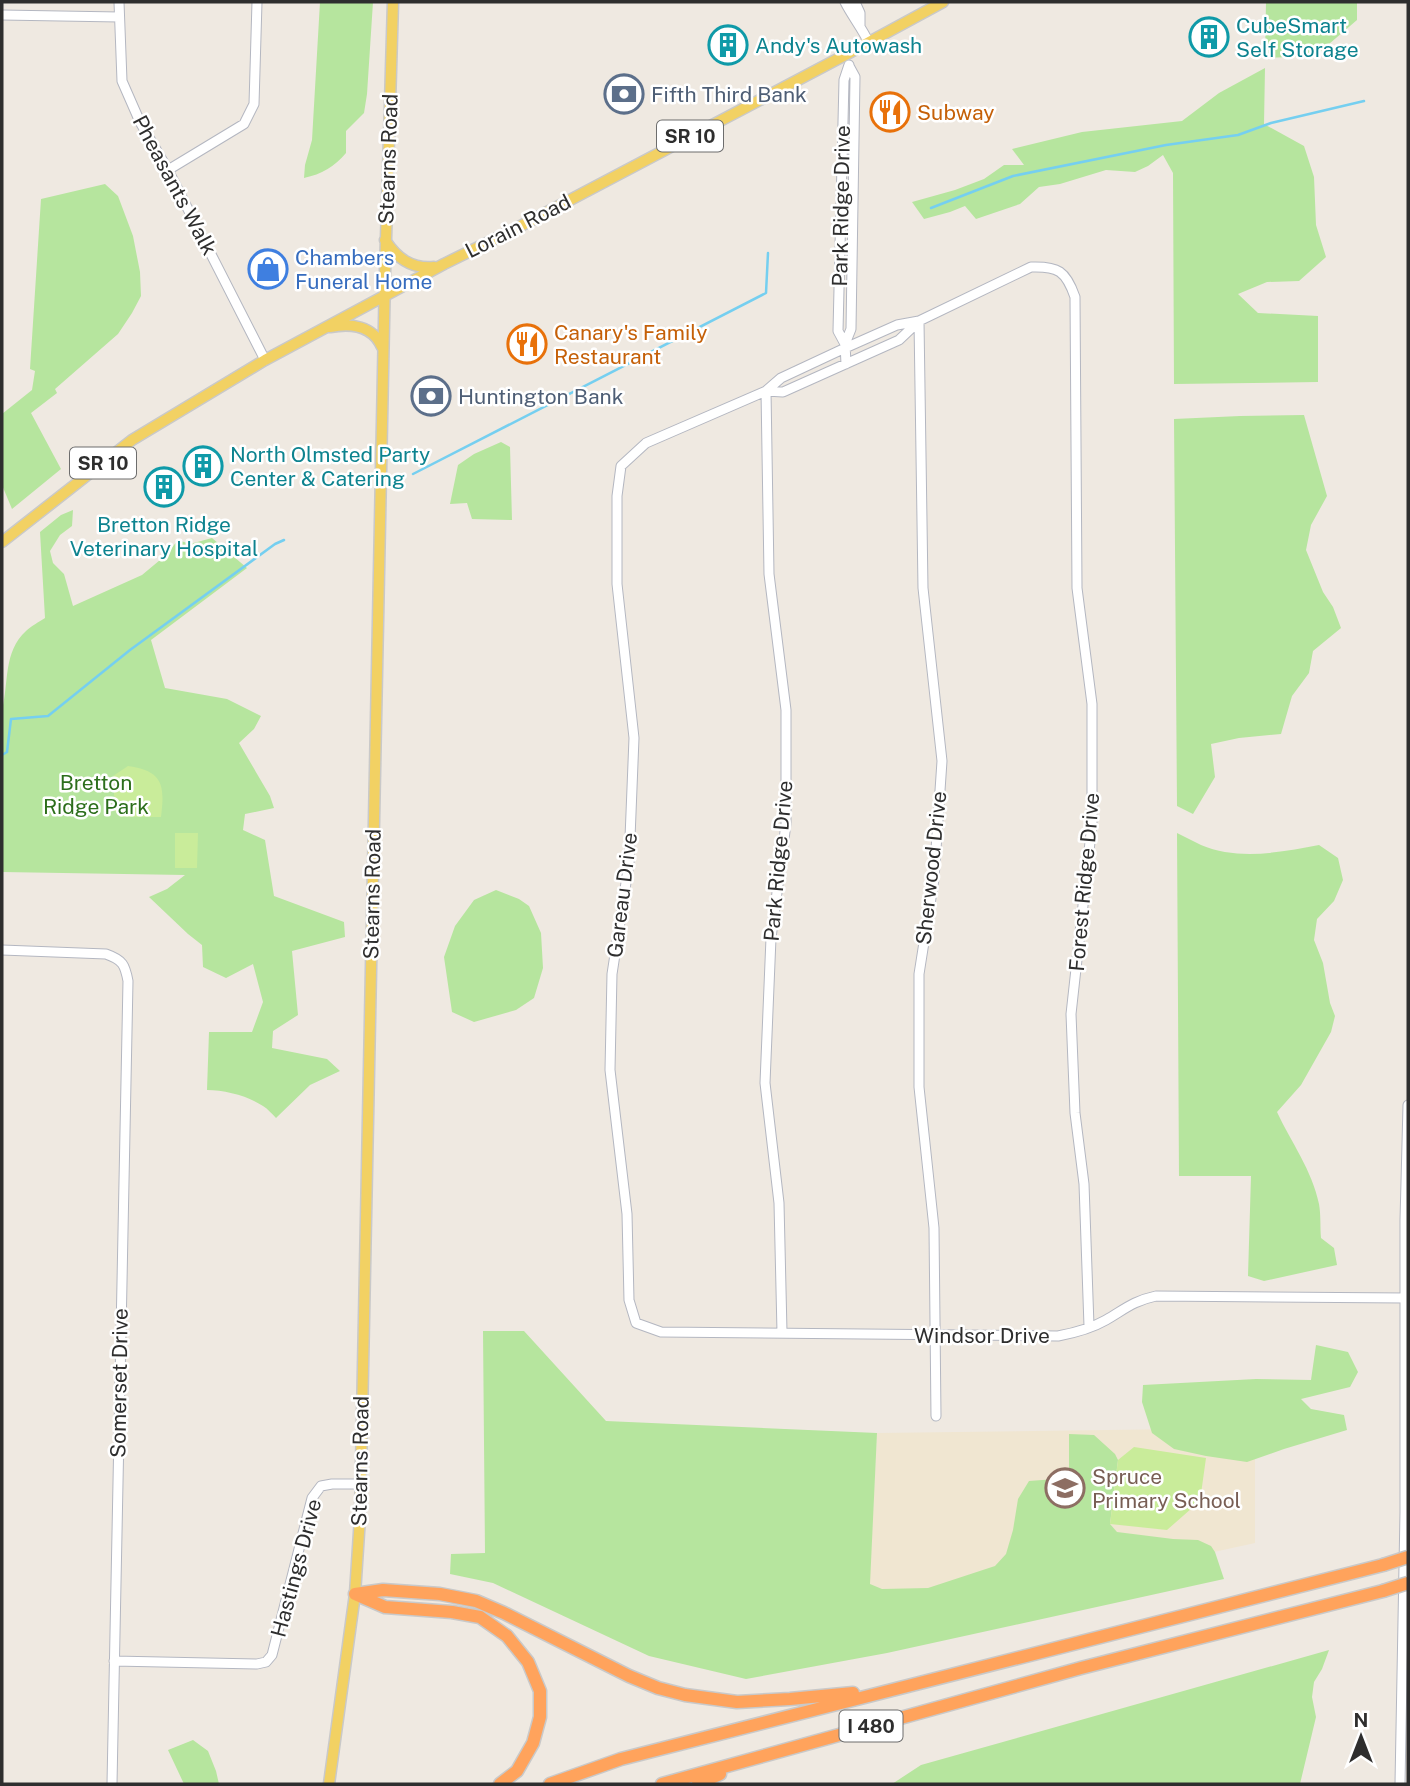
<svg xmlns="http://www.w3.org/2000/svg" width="1410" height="1786" viewBox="0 0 1410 1786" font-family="'Public Sans',sans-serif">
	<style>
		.education { fill: #f0e6d1 }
		.green { fill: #b6e59e }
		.pitch { fill: #c9ec9a }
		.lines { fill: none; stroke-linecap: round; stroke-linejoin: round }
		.stream { stroke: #75cff0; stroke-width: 2.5 }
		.minor-casing { stroke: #b4b7c1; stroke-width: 11 }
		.major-casing { stroke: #c9c9c9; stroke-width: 13 }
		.highway-casing { stroke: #c9c9c9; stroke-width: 15 }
		.minor { stroke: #fff; stroke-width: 9 }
		.major { stroke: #f2d163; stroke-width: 10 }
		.highway { stroke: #ffa35c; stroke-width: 12 }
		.highway-bridge-casing { stroke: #c9c9c9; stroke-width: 15; stroke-linecap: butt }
		.highway-bridge { stroke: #ffa35c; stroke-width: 12 }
		.labels { text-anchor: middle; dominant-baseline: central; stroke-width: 5; stroke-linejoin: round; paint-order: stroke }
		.shield { fill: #fff; stroke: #6d6d6d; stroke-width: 2 }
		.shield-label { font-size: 19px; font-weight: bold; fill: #2e2e2e }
		.culture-label { font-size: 21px; fill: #0d838f; stroke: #fff; text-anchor: start }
		.service-label { font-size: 21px; fill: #4e5e75; stroke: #fff; text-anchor: start }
		.food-label { font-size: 21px; fill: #c56008; stroke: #fff; text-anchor: start }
		.street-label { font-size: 21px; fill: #2e2e2e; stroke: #fff }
		.shop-label { font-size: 21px; fill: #366cbe; stroke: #fff; text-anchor: start }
		.park-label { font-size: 21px; fill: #2c6e1b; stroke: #fff }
		.education-label { font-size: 21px; fill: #785e54; stroke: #fff; text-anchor: start }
	</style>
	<rect width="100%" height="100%" fill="#efe9e1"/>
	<!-- education -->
	<path class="education" d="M1255 1428V1543L1059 1586 868 1613 877 1433Z"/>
	<!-- green -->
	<path class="green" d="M320 2H373L367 94 364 113 346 131V153C334 167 322 174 304 178L305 165 312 140Z
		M1266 2H1357V20L1315 56 1265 58Z
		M1265 68 1264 124 1304 146 1314 177 1316 225 1326 257 1299 281 1267 282 1238 294 1258 313 1318 316V382L1174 384 1173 173 1163 155 1148 166 1135 172 1106 170 1060 184 1039 187 1020 204 976 219 965 206 950 212 924 219 912 202 955 190 984 179 1004 165H1024L1012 149 1082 132 1182 121 1219 93Z
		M105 184 118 196 133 236 140 272 141 296 132 313 118 334 55 389 57 393 31 413 61 469 12 509 2 485V414L32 390 35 371 30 369 41 199Z
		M1304 415 1327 496 1311 525 1306 550 1323 592 1333 607 1341 628 1313 651 1309 673 1292 696 1281 734 1239 738 1211 744 1215 777 1193 814 1177 806 1174 419 1240 416Z
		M501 442 510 447 512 520 472 519 467 503 450 504 458 465 474 454Z
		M73 510 72 526 60 535 50 551 53 563 64 574 73 606 142 575 166 555 178 540 190 544 212 538 247 568 151 640 165 688 227 699 261 716 254 729 239 743 270 796 274 808 245 814 243 830 265 840 274 896 344 922 345 937 292 951 298 1015 273 1031 272 1048 327 1059 340 1071 310 1085 276 1118C272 1114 268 1109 263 1106 248 1096 225 1090 207 1090L209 1032H252L263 1002 253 964 226 978 203 967 202 945 188 934 149 897 167 889 185 875 2 872V710C9 683 3 652 26 631 31 626 39 622 45 618L40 532 61 515Z
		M1177 833C1185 837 1193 841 1201 845 1239 861 1281 852 1319 845L1338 858 1343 880 1334 901 1317 919 1314 940 1323 963 1330 1003 1335 1016 1331 1032 1301 1085 1277 1112C1291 1142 1312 1170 1319 1204 1321 1215 1320 1227 1321 1238L1334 1248 1337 1265 1264 1281 1248 1276 1251 1176H1179Z
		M496 890 519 899 529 906 541 933 543 968 534 998 516 1010 474 1022 452 1012 444 957 455 926 474 900Z
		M483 1331H524L606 1421 877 1433 870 1584 882 1589 928 1588 995 1566 1006 1554 1013 1530 1018 1499 1029 1481 1069 1478V1434L1094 1435 1115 1454 1118 1460 1110 1524 1117 1532 1173 1539 1198 1540 1211 1546 1215 1552 1224 1579 887 1653 746 1679 649 1656 493 1583 450 1574 451 1554 485 1553Z
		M1316 1345 1348 1352 1358 1372 1350 1387 1301 1399 1311 1409 1344 1415 1347 1430 1284 1449 1247 1462 1206 1456 1174 1449 1152 1433 1142 1402 1143 1385 1256 1379 1311 1380Z
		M1329 1650 1322 1669 1314 1682 1312 1697 1316 1717 1300 1784H892L921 1765Z
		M193 1740 208 1751 216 1771 219 1784H184L168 1750Z"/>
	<!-- pitch -->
	<path class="pitch" d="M128 766C163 771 165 785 161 817H121L115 811 113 776Z
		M175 833H198L197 868H175Z
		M1134 1447 1206 1458 1200 1501 1167 1530 1110 1524 1118 1460Z"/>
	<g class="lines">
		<!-- stream -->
		<path class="stream" d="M931 208 1013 176 1166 145 1238 135 1271 123 1364 101
			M413 474 766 293 768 253
			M2 755 7 752 11 719 48 716 130 650 275 544 284 540"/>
		<!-- minor casing -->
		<g class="minor-casing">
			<path id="minor" d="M119 2 122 81 140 122 168 170 265 360
				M845 2C852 16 862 28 869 43
				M855 2 860 13V25
				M2 15 119 17
				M168 170 244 124 254 104 257 2
				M919 321 923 588 942 761 934 879 919 974V1087L934 1228 936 1416
				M845 344 838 331 844 80 849 65
				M846 364 845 344 851 329 855 77 849 66
				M766 391 769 574 786 710V824L771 938 765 1083 779 1203 782 1332
				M766 391 783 392 899 340 918 322
				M2 950 106 954C123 960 125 965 128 981L112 1784
				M1089 1326 1084 1184 1075 1113 1071 1014 1092 824V704L1077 588 1075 297C1066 271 1058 266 1031 267L919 321 897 325 843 349 781 378 766 391 646 443 621 466 617 496V584L634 738 629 863 612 974 610 1070 627 1214 629 1300 636 1323 661 1332 1058 1336C1074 1333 1092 1328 1106 1320 1125 1309 1133 1301 1156 1296L1405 1298
				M114 1661 257 1664 266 1662 272 1655 312 1498 321 1486 332 1484H360
				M1400 1784 1405 1512V1220L1408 1105"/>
		</g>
		<!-- major casing -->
		<g class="major-casing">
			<path id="major" d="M385 240C397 259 412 269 434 267
				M330 327C351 323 373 326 382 347
				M2 542 132 440 265 360 444 264 513 230 849 53 943 2
				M329 1784 355 1594 360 1517 385 273 393 2"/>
		</g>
		<!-- highway casing -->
		<g class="highway-casing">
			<path id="highway" d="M355 1594 383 1590 440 1594 476 1601 504 1613 629 1676 658 1688 685 1695 737 1702 790 1699 853 1693
				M355 1594 385 1607 452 1612 480 1617 507 1636 528 1662 540 1691V1717L533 1743 517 1771 500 1784
				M550 1784 621 1759 1383 1565
				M662 1784 1081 1668 1383 1591
				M698 1784 720 1774"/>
		</g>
		<!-- minor -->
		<use href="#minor" class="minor"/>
		<!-- major -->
		<use href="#major" class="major"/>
		<!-- highway -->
		<use href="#highway" class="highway"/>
		<!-- highway-bridge casing -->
		<g class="highway-bridge-casing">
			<path id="highway-bridge" d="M1383 1565 1408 1557
				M1383 1591 1408 1583"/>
		</g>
		<!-- highway-bridge -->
		<use href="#highway-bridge" class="highway-bridge"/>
	</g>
	<!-- icons -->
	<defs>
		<g id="building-ring" transform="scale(2.0125)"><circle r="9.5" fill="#fff" stroke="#0f9aa8" stroke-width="1.5"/><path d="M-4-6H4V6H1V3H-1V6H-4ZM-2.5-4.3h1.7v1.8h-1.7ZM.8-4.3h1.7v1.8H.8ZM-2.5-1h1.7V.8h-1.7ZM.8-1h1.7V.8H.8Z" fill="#0f9aa8"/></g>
		<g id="bank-ring" transform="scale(2.0125)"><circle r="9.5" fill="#fff" stroke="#5c6f8a" stroke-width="1.5"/><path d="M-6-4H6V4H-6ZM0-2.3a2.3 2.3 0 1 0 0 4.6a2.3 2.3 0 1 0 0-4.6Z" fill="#5c6f8a"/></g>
		<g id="restaurant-ring" transform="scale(2.0125)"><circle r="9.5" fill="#fff" stroke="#e8710a" stroke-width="1.5"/><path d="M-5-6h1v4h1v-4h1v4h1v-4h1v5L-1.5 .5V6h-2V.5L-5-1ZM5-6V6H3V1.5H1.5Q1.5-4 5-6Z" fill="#e8710a"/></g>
		<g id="shop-ring" transform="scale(2.0125)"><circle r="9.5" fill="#fff" stroke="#3f7fe0" stroke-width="1.5"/><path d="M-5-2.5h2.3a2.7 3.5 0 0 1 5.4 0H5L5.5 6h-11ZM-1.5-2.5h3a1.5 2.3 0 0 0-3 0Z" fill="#3f7fe0"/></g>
		<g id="school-ring" transform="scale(2.0125)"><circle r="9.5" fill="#fff" stroke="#8d6e63" stroke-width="1.5"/><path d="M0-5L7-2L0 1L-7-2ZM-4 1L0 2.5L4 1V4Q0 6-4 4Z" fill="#8d6e63"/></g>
	</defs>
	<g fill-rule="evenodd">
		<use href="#building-ring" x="1209" y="37"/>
		<use href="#building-ring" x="728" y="45"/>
		<use href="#bank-ring" x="624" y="94"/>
		<use href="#restaurant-ring" x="890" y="112"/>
		<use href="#shop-ring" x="268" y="269"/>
		<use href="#restaurant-ring" x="527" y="344"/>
		<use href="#bank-ring" x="431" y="396"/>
		<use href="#building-ring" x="203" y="466"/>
		<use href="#building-ring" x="164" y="487"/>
		<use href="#school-ring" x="1065" y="1488"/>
	</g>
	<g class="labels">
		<!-- shield labels -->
		<g class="shield">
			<rect x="657" y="120.5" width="66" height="31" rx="5"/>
			<rect x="70" y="447.5" width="66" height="31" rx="5"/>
			<rect x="839.5" y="1710.5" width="63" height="31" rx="5"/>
		</g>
		<g class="shield-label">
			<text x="690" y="136">SR 10</text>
			<text x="103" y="463">SR 10</text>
			<text x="871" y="1726">I 480</text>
		</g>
		<!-- culture labels -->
		<g class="culture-label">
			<text x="1236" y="25">CubeSmart<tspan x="1236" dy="24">Self Storage</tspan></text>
			<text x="755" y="45">Andy's Autowash</text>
			<text x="230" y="454">North Olmsted Party<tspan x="230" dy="24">Center &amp; Catering</tspan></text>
			<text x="164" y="524" text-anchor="middle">Bretton Ridge<tspan x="164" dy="24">Veterinary Hospital</tspan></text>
		</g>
		<!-- service labels -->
		<g class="service-label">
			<text x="651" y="94">Fifth Third Bank</text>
			<text x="458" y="396">Huntington Bank</text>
		</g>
		<!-- food labels -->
		<g class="food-label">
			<text x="917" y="112">Subway</text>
			<text x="554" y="332">Canary's Family<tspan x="554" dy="24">Restaurant</tspan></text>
		</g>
		<!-- street labels -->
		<g class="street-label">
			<text transform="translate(388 159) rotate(-88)">Stearns Road</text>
			<text transform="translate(175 185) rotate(62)">Pheasants Walk</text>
			<text transform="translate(841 206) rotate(-89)">Park Ridge Drive</text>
			<text transform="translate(518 226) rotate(-27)">Lorain Road</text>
			<text transform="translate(778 861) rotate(-85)">Park Ridge Drive</text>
			<text transform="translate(931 868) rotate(-84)">Sherwood Drive</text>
			<text transform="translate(1084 882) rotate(-85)">Forest Ridge Drive</text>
			<text transform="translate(372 894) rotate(-89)">Stearns Road</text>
			<text transform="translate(622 895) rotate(-83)">Gareau Drive</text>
			<text x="982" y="1335">Windsor Drive</text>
			<text transform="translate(119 1383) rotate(-89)">Somerset Drive</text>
			<text transform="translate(360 1461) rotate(-89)">Stearns Road</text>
			<text transform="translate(296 1568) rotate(-75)">Hastings Drive</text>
		</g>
		<!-- shop labels -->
		<g class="shop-label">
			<text x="295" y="257">Chambers<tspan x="295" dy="24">Funeral Home</tspan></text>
		</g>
		<!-- park labels -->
		<g class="park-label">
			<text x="96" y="782">Bretton<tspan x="96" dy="24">Ridge Park</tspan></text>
		</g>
		<!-- education labels -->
		<g class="education-label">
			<text x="1092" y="1476">Spruce<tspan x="1092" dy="24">Primary School</tspan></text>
		</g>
	</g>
	<!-- border -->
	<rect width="1410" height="1786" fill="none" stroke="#2e2e2e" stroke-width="7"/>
	<!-- north arrow -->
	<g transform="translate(1361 1737)" stroke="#ffffff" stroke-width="5" paint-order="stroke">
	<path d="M0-5L12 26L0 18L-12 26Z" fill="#2e2e2e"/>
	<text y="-10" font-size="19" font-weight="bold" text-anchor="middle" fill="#2e2e2e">N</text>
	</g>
</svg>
